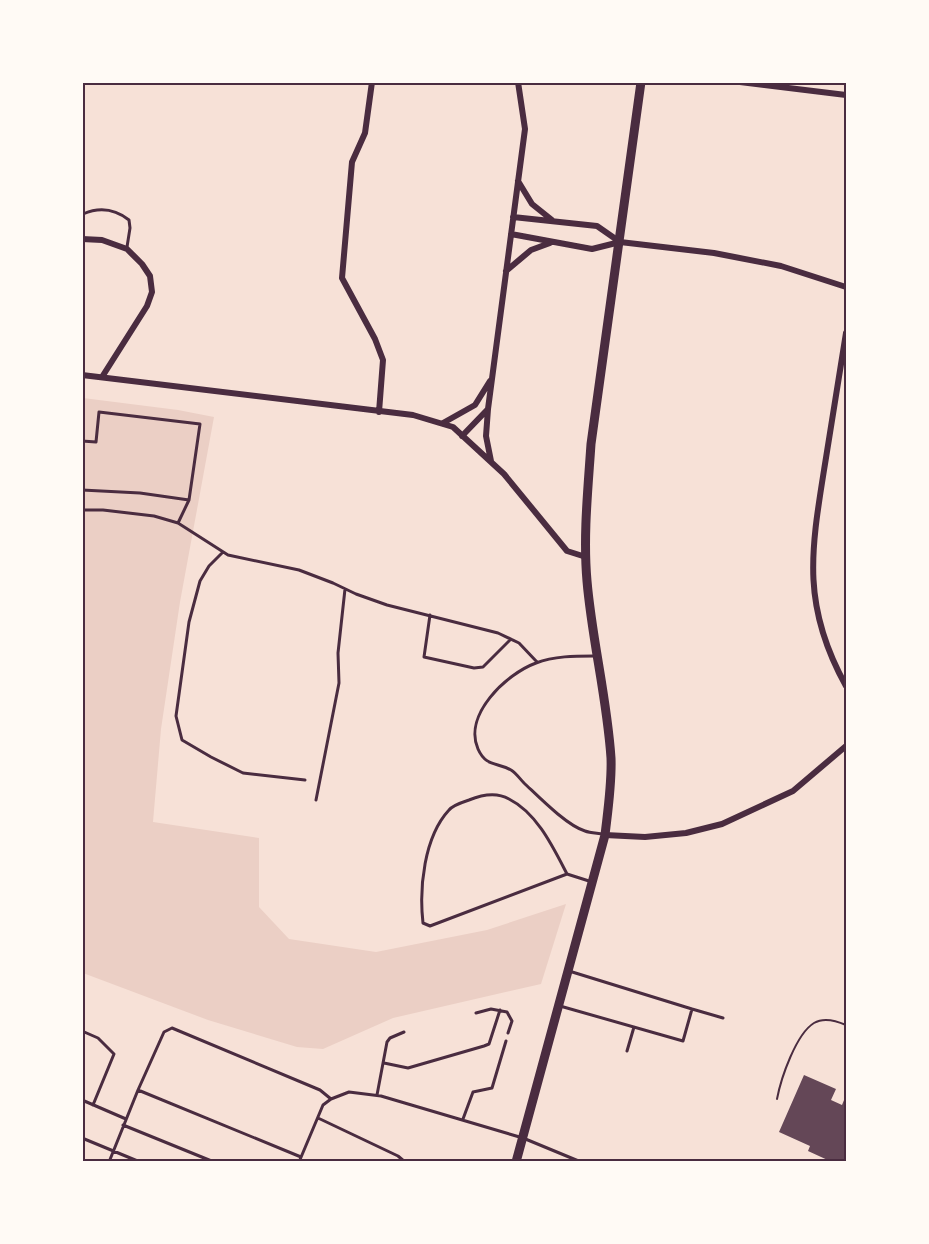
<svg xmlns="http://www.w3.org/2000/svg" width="929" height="1244" viewBox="0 0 929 1244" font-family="Barlow,sans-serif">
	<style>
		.green { fill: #ebcfc5 }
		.building { fill: #644757 }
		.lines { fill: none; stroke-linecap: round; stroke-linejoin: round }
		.path { stroke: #4a2c40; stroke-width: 2 }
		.service { stroke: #4a2c40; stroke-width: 3 }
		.minor { stroke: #4a2c40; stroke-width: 6 }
		.secondary { stroke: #4a2c40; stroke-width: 9 }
		.neatline { fill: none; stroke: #4a2c40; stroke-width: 2 }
	</style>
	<rect width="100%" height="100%" fill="#f7e1d7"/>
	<!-- green -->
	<path class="green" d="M83 398 178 410 214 417 180 602 161 729 153 822 259 838V907L289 939 376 952 487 930 566 904 541 984 393 1018 323 1049 297 1047 208 1020 83 973Z"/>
	<!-- building -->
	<path class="building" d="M804 1075 836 1089 831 1100 842 1105 846 1095V1162H832L808 1151 810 1146 779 1132Z"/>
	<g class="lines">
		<!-- path -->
		<path class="path" d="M777 1099C781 1078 796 1034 814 1023 824 1017 837 1021 846 1025"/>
		<!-- service -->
		<path class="service" d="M82 219 83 214C99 207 115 209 129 220L130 228 127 247
			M82 441 96 442 99 412 200 424 189 500 178 523
			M82 490 140 493 189 500
			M82 510H103L154 516 178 523 228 555 299 570 333 583 356 594 387 605 498 633 519 643 537 662
			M223 552 209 566 200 581 189 622 176 716 182 740 211 757 243 773 305 780
			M430 615 424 657 474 668 483 667 511 639
			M594 656C575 656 554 656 536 663 506 674 463 715 478 749 486 767 497 762 511 770 516 773 520 779 524 783 538 796 566 825 585 831 590 833 597 833 603 834
			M316 800 339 683 338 653 345 589
			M567 874C553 847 537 813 509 799 497 792 481 795 469 800 463 802 453 805 449 810 424 837 419 888 423 923L430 926 567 874 589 881
			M560 1006 683 1041 692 1009 569 971
			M692 1009 723 1018
			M476 1013 491 1009 507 1012 512 1021 508 1033
			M82 1031 98 1038 114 1054 93 1105
			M627 1051 634 1027
			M384 1063 408 1068 484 1046 489 1044 500 1010
			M377 1095 387 1042 390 1038 404 1032
			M82 1100 126 1119
			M318 1118 398 1156 405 1162
			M463 1119 473 1092 492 1088 506 1041
			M123 1125 214 1162
			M82 1138 140 1162
			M301 1157 138 1090 164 1032 172 1028 320 1090 331 1099
			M109 1162 138 1090
			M299 1162 323 1105 331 1099 349 1092 381 1096 523 1138 581 1162"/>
		<!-- minor -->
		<path class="minor" d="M372 82 365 133 352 162 342 278 375 339 383 360 379 412
			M740 82 846 95
			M518 181 532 204 552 220
			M513 217 597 226 620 242
			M511 234 592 249 620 242 714 253 781 266 846 287
			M82 239 102 240 127 249 142 264 150 276 152 292 147 306 102 377
			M506 271 531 250 550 243
			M846 333C839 377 832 421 825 464 811 551 801 605 846 686
			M82 375 413 415 453 427 504 474 567 551 586 557
			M488 409 486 436 491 461
			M443 423 475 405 490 381
			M462 436 488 409 525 129 518 82
			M605 835 645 837 686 833 722 824 793 791 846 746"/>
		<!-- secondary -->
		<path class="secondary" d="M516 1162 605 835C608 809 612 783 611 758 607 698 592 640 587 581 583 536 588 489 591 444L641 82"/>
	</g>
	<!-- border -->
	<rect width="929" height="1244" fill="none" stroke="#fffaf5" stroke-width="168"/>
	<rect x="84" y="84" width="761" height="1076" class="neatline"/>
</svg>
